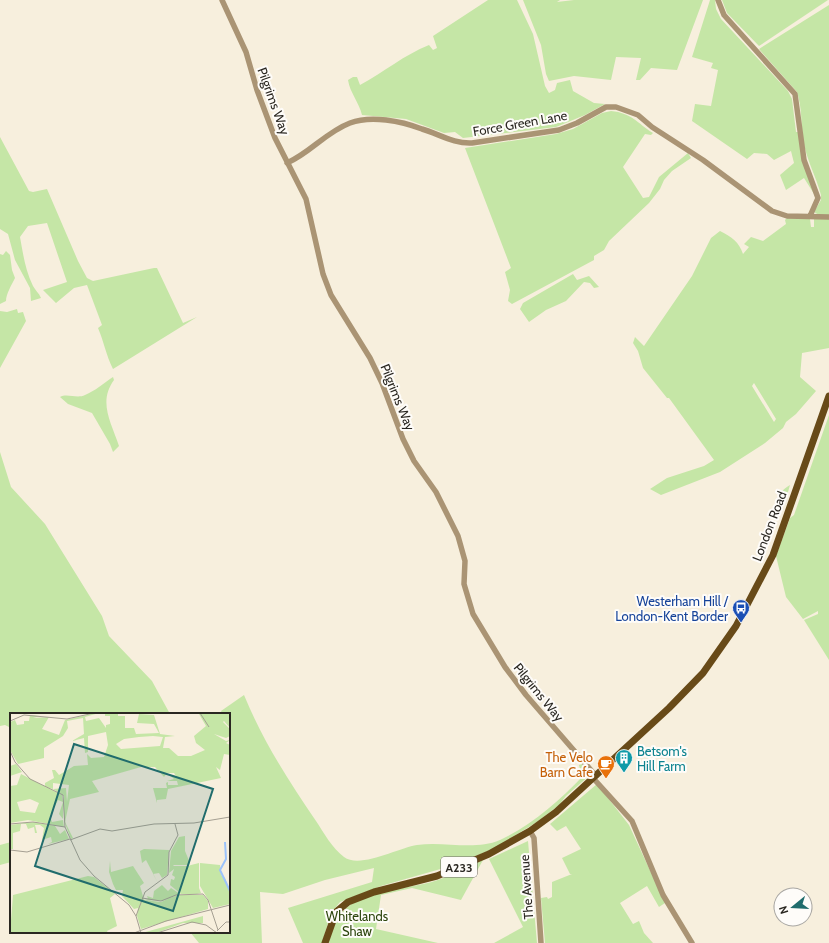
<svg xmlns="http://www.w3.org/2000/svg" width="829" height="943" viewBox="0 0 829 943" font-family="Cabin,sans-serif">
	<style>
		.green { fill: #c5e6a6; fill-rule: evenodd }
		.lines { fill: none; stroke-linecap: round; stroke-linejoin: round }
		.minor { stroke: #aa9474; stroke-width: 5.5 }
		.major { stroke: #684a18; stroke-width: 7 }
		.labels { text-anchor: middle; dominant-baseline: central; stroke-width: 4; stroke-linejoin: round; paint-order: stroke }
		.shield { fill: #fefcf9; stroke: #6a6762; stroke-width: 1 }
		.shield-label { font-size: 12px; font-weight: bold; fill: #2a2721 }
		.street-label { font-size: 13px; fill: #2a2721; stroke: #fefcf9 }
		.transit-label { font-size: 13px; fill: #164399; stroke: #fefcf9; text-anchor: end }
		.culture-label { font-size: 13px; fill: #0d838f; stroke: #fefcf9; text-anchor: start }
		.food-label { font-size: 13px; fill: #c56008; stroke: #fefcf9; text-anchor: end }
		.park-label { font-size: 13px; fill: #2c450d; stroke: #fefcf9 }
		.inset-river { fill: none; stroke: #9cc3fb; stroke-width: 2 }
		.inset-road { fill: none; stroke: #a59f92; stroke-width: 1 }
		.view { fill: #206c6c; fill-opacity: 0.15; stroke: #206c6c; stroke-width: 2 }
		.inset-edge { fill: none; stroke: #2a2721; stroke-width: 2 }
	</style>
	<rect width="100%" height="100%" fill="#f7efdd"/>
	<!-- green -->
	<path class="green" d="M488 0H517L533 34 545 86 549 93 555 90 557 83 570 80 573 91 594 103 605 104 585 115 556 127 463 138 455 132 444 133 406 119 362 115C359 102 350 93 348 80L353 77H357L360 85C384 72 404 55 429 45L433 50 437 48 433 36Z
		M523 0H560L557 2 574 0H703L677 70 651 68 640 80H636L641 58 616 57 611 80 574 76 549 81 546 74 541 45Z
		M710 0H715L716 9 721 19 788 91 792 99 796 132H798L816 197 804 178 786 190 780 175 794 163 791 151 774 160 767 154 754 153 747 159 692 121 695 104 711 106 718 70 711 68 713 63 692 57Z
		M722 0H828L759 46 727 13Z
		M829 5V216L819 215 814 212 821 200V195C816 176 806 159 803 139 801 123 802 107 797 92L759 49Z
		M611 111C632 113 637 123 653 133L651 135 645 134 623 167 643 198 649 197 659 177 688 153 691 158 672 171 664 180 660 189 649 203 609 241 604 250 594 256V260L512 304 508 301 510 290 505 272 511 268 465 148 556 134 573 129 602 113Z
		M0 137 29 191 33 192 47 189 78 261 87 278 93 281 154 268H157L183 323 197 317 113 369C106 355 104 342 98 328L102 325 87 285 74 288 56 303 43 290 67 282 47 223 28 226 20 237C23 253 25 270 33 286 35 290 39 293 41 298L31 301 30 288 15 260 8 234 0 229Z
		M787 218 810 219 811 227H814V219H829V348L802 353 800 377 816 391 796 414 786 422 783 428 765 443 720 472 661 495 650 489 667 478 704 466 714 460 669 398H667L643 368 638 351 633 343 635 337 644 346 692 276 711 238 720 231C732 237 739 242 743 254L749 247 744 244 751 237 763 241 786 224 785 220ZM754 383 776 419 774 422 752 386Z
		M6 251 10 255 12 270 15 278C12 284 6 294 6 301L0 304V254L3 255Z
		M573 274 577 280 589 276 599 287 594 288 590 283 584 282 566 301 546 310 529 322 520 309 523 303Z
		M17 309 18 313 23 312 26 321 0 368V311L7 312Z
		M113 377 114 380C98 402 111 422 119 446L113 452 110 444 92 413 68 404 60 397C67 393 77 399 85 395 95 391 104 383 113 377Z
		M829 415V660L804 620 818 614V611L803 619 786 597 776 556 790 518 794 515Z
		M0 452 11 487 45 524 102 616 109 636 152 681 170 714H11V728L5 725 0 726Z
		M790 485 784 506 780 503C778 494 782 490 790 485Z
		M244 695C263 741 288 780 316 821 324 833 332 848 344 857 360 869 398 848 417 845 445 841 474 851 500 840 531 826 559 801 582 777L579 765 582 764 590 775 566 796 559 805 537 822 493 849 451 866 381 886 340 902 331 913 322 943H303L288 908 372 882 374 868 325 880 283 894 260 892 262 943H199L190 932H229V714H222L221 711Z
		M597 784 629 825 665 903 659 907 647 886 620 903 633 924 639 921 644 933 653 943H545L541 898 547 897 548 899 552 897V882L572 874H570L562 858 581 849 566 826 557 831 550 824Z
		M528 841 537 943H494L523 927 489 859Z
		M11 842V862L0 865V845Z
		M483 860 461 900 412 888 381 895 376 929 438 943H329C336 892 383 893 423 884 444 880 464 868 483 860Z"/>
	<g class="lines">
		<!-- minor -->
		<path class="minor" d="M222 0 246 52 257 90 275 138 306 199 323 274 331 295 370 358 382 383 403 439 414 461 436 492 458 536 465 561 464 584 473 614 505 667 526 695 596 776
			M718 0 724 15 795 94 804 160 818 198 810 216
			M287 163C310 153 326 132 350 123 371 115 401 121 422 129 439 134 454 144 472 143L559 130 577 123 606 107H616L638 115 652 127 703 160 772 211 787 216 829 217
			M593 778 632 821 663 895 692 943
			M530 831 534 838 541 943"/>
		<!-- major -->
		<path class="major" d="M325 943 336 912 348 902 374 892 437 876 489 854 530 831 556 812 593 778 669 708 703 673 736 626 773 555 829 396"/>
	</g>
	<!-- icons -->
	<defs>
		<g id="bus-pin" transform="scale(0.9)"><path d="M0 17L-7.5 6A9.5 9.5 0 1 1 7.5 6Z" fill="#1a4fb4" stroke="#fefcf9"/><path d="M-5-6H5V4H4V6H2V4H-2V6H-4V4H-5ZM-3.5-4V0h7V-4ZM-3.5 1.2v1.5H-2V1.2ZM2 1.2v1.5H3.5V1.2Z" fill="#fff"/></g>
		<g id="building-pin" transform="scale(0.9)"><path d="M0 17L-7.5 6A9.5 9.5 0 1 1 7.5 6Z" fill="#0f9aa8" stroke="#fefcf9"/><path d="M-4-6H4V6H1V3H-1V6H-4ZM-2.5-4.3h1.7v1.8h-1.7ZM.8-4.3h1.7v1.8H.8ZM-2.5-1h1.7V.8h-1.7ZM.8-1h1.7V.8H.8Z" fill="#fff"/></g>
		<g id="cafe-pin" transform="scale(0.9)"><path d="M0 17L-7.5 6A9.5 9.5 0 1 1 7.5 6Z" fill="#e8710a" stroke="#fefcf9"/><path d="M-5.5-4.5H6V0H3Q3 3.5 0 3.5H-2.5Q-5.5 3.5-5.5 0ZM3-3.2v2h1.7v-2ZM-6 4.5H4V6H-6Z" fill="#fff"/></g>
	</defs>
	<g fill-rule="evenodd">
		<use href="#bus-pin" x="741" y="608"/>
		<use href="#building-pin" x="624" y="758"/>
		<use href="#cafe-pin" x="606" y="764"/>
	</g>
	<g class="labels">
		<!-- shield labels -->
		<rect class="shield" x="441" y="857" width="36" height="20" rx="3"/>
		<g class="shield-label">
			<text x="459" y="867">A233</text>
		</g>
		<!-- street labels -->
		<g class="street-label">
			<text transform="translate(274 101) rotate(70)">Pilgrims Way</text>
			<text transform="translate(520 123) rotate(-10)">Force Green Lane</text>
			<text transform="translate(398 397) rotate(68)">Pilgrims Way</text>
			<text transform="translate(769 526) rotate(-69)">London Road</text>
			<text transform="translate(539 692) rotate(51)">Pilgrims Way</text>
			<text transform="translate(526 887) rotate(-94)">The Avenue</text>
		</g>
		<!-- transit labels -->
		<g class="transit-label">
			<text x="728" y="601">Westerham Hill /<tspan x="728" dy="15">London-Kent Border</tspan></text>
		</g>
		<!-- culture labels -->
		<g class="culture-label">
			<text x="637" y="751">Betsom's<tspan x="637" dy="15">Hill Farm</tspan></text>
		</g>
		<!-- food labels -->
		<g class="food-label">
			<text x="593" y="757">The Velo<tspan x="593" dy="15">Barn Cafe</tspan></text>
		</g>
		<!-- park labels -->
		<g class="park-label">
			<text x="357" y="916">Whitelands<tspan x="357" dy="15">Shaw</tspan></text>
		</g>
	</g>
	<!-- overview -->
	<g transform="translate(10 713)">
		<rect width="220" height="220" fill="#f7efdd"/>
		<path d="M86 0H89L75 4 76 8 89 5 96 15V12L100 11V3H95V0H108V3H115V15H124L126 21 149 20 144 11 127 10 129 1 144 2 150 21 165 23 155 24 153 35H159L168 43H181L195 37 186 30 184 23 196 13 189 1 186 0H220V15L214 8 213 9 220 16V23L216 25 204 21 216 28 220 27 216 30 220 32V42L214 41 210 57 206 54 211 65 158 76 156 86 147 87V90L143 75H157L156 70 158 69V72H168L167 68H157L164 66 158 61 166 63 164 60H157L154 64 145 54H131L82 68 89 79 60 86 55 109 63 125 61 126 54 108V83L43 76 56 75 57 89 59 72 43 70V76L35 74V70L44 65 42 57H45L49 62 64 53 78 52 77 41 81 45 94 44 98 32 96 19 78 23V39L75 40 74 25 62 28 74 21 73 5 57 8 58 15 53 23 34 35V45L8 51 0 37V9L5 7 7 12 14 11V8H19L20 2 30 3 23 5 39 4 32 16 49 22 55 7ZM129 24 143 23 153 24 150 33 111 36 106 31 114 26ZM6 51 12 59 0 63V53ZM11 61 52 82 53 88V106L49 101 53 89 48 87 40 103 42 109 53 107 54 114 18 107 0 110V73L7 72ZM20 86 29 90 25 100 10 98 7 89ZM24 109 45 113 50 121 55 117 59 126 38 131 42 129 41 124 32 127 34 115 30 112H25L27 120H25L24 114 18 116 16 111H11L10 118 3 120V136H0V112ZM175 123V138L180 150 179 152H164L163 153H177L189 150V175L191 180 187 181H171L160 172 161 166 164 167 165 164 162 162 164 156 159 160 161 138 169 124ZM134 136 159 137 157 162 152 165 149 160 143 161 148 170 136 147 132 150 130 138ZM100 148 101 159 123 153 134 170 130 173 134 187 151 189 166 182H193L198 188V196L131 216 127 203 128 195 124 196 112 183 113 177H106L103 171 99 159ZM190 150 210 152 211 162 215 165 220 179V191L203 195 190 173ZM78 163 84 164 105 181 100 185 107 213 97 218 98 220H0L3 182ZM152 172 158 178 161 175 170 181 152 188 135 187 138 186 137 183 143 185 144 178ZM193 203V210H173L146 220H132Z" fill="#c5e6a6" fill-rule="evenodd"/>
		<path class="inset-river" d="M215 129 216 146 210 157 220 178"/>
		<path class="inset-road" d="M122 0H158M190 0 199 14M0 8 14 2 57 6 84 0M0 38 5 49 20 66 53 82 55 114 70 147 84 163 119 192 126 203 131 220M0 111 23 109 55 114M60 127 90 116 102 118 144 111 184 110 220 104M0 137 17 139 60 126M132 185 151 188 166 182 193 181 198 187 208 217M126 203 135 179 158 162 159 139 168 122 165 111M207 218 216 209H220M124 220 156 208 220 192M147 220 182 209 196 212 207 220"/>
		<path class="view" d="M64 31 203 76 163 198 25 153Z"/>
		<rect width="220" height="220" class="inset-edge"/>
	</g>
	<!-- north arrow -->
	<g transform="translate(793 907) rotate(252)"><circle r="19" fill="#fefcf9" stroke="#a9a7a3"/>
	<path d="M0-3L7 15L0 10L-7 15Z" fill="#206c6c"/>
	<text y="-6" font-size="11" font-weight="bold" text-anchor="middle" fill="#2a2721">N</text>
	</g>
</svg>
